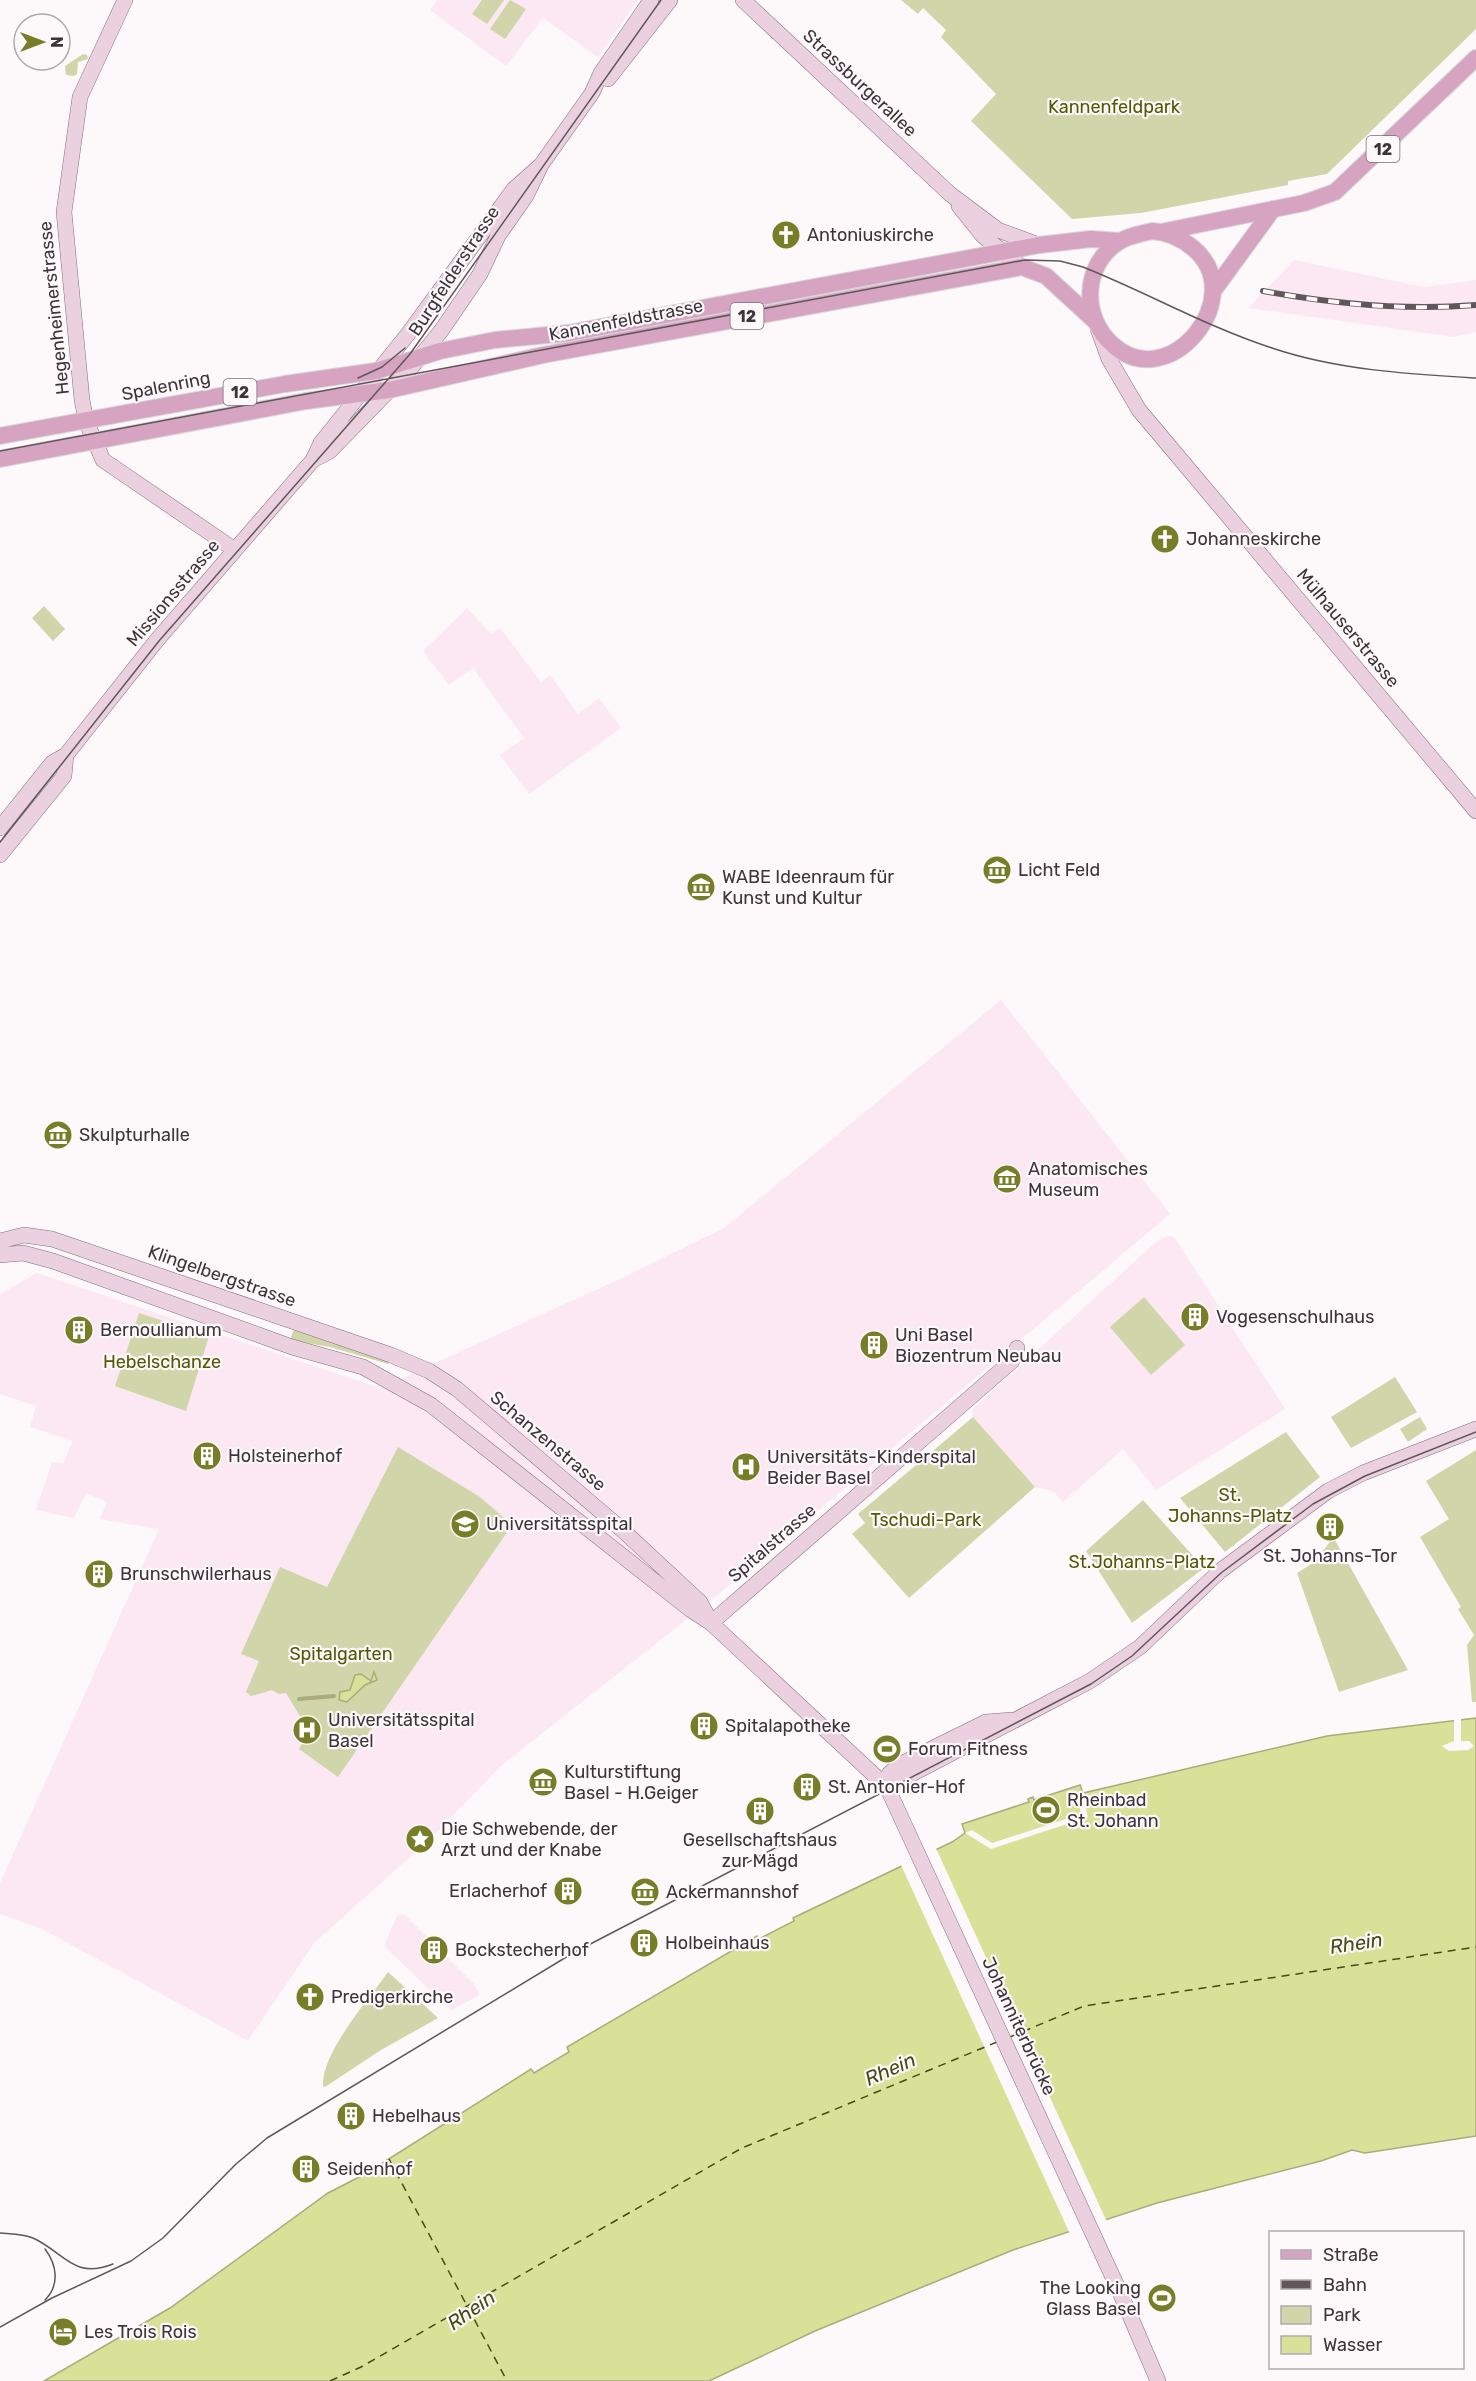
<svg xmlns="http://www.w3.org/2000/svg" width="1476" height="2381" viewBox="0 0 1476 2381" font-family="Rubik,sans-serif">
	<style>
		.built { fill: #fbe8f2 }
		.green { fill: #d0d5aa }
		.water { fill: #d9e097; stroke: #aaac7b; stroke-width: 1.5 }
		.pier { fill: #fdf8fa }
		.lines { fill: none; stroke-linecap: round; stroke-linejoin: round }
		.stream { stroke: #aaac7b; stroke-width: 4 }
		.ferry { stroke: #474b15; stroke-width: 1.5; stroke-dasharray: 8 6; stroke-linecap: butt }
		.secondary-casing { stroke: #836e79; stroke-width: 16 }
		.primary-casing { stroke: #d8d6d7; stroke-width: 18 }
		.secondary { stroke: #ebd1e0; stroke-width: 15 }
		.primary { stroke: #d6a3c1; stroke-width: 16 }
		.tram { stroke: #60575b; stroke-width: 1.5 }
		.rail-casing { stroke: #60575b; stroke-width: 6 }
		.rail { stroke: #fdf8fa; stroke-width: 4; stroke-dasharray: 11; stroke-linecap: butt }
		.labels { text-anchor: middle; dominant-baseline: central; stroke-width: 4.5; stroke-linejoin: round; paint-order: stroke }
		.shield { fill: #fdf8fa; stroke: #776f73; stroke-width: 1.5 }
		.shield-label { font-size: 16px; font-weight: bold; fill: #3e3439 }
		.street-label { font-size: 18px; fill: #3e3439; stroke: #fdf8fa }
		.park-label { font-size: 18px; fill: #545800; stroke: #fdf8fa }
		.poi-label { font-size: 18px; fill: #3e3439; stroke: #fdf8fa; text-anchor: start }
		.water-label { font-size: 20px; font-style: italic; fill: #474b15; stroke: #fdf8fa }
	</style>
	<rect width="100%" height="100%" fill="#fdf8fa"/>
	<!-- built -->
	<path class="built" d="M437 0H638L598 57 543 18 506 66 430 10Z
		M1294 260 1424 287 1476 280V332L1454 337 1248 308Z
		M467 608 491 634 500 628 541 682 550 675 578 714 599 698 621 728 529 794 500 755 524 738 473 668 449 685 423 651Z
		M1001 1000 1170 1214 720 1593 502 1765 428 1841 314 1943 248 2041 42 1929 0 1914V1883L159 1529 100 1519 107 1502 86 1493 74 1518 36 1510 52 1462 63 1464 73 1441 30 1427 36 1406 0 1394V1294L37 1273 380 1388 620 1279 724 1228Z
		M1168 1236 1174 1237 1285 1409 1156 1490 1123 1449 1063 1502 1053 1491 1035 1487 973 1417 972 1410 1157 1241Z
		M405 1915 474 1984 480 1995 451 2010 384 1946 397 1916Z"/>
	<!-- green -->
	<path class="green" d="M482 0H504L487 24 472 14Z
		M510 0 526 9 505 39 490 29Z
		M901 0H1476V29L1327 174 1288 181V185L1141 213 1072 219 971 121 996 94 941 37 946 30 923 8 918 14Z
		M83 54 87 55 88 59 78 62 77 74 74 76 66 75 65 66Z
		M44 606 65 629 53 641 32 618Z
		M1144 1297 1185 1345 1151 1375 1110 1327Z
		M139 1313 209 1336 186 1411 115 1386Z
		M294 1329 391 1361 388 1364 330 1347 290 1340Z
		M1395 1377 1417 1412 1351 1448 1331 1417Z
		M973 1417 1035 1487 909 1598 852 1534 865 1523 858 1514Z
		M1420 1417 1427 1429 1408 1442 1400 1429Z
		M1286 1432 1320 1477 1225 1552 1180 1498Z
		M398 1447 480 1497 512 1525 338 1777 299 1749 313 1726 301 1718 286 1693 279 1694 272 1690 251 1696 246 1692 259 1661 241 1654 280 1567 327 1587Z
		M1476 1450V1702H1472L1467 1645 1474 1635 1458 1609 1461 1607 1420 1537 1449 1519 1426 1481Z
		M1143 1500 1204 1568 1132 1623 1086 1551Z
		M1331 1533 1408 1670 1339 1692 1297 1573 1313 1563 1330 1542 1327 1535Z
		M388 1972 438 2018 381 2050 325 2087 323 2086C321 2053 369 1999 388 1972Z"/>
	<!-- water -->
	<path class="water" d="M374 1672 377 1680 365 1685 347 1702 339 1700 340 1692 350 1690 355 1675 361 1674 371 1681Z
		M1476 1718V2136L1365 2153 1352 2150 1321 2161 1157 2203 1013 2250 815 2331 709 2381H44L170 2308 328 2193 365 2174 531 2069 534 2073 569 2052 567 2047 757 1936 759 1939 794 1921 793 1918 952 1842 965 1833 962 1824 1029 1802 1028 1799 1033 1797 1034 1800 1080 1785 1083 1793 1327 1736Z"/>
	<!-- pier -->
	<path class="pier" d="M1454 1716H1461V1741H1469L1474 1746 1468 1750 1449 1751 1442 1746 1454 1741Z
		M1082 1793 1088 1817 991 1849 965 1833 972 1830 992 1843 1081 1814 1077 1795Z
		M935 1846 1107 2222 1070 2234 900 1863Z"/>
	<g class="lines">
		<!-- stream -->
		<path class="stream" d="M299 1699 334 1696"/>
		<!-- ferry -->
		<path class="ferry" d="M1010 2037 1084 2006 1476 1947
			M389 2159 507 2381
			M330 2381 361 2367 742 2148 997 2042"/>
		<!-- secondary casing -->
		<g class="secondary-casing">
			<path id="secondary" d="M125 0 80 97 64 212 82 400 86 421 103 460 235 550
				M743 0 950 194 998 230 1039 245
				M608 79 670 0
				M959 206 983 236 1022 267
				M1098 329 1109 359 1139 410 1476 811
				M313 460 330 451 410 369 441 331 480 274 498 236 526 196 541 165 592 93 601 73 651 0
				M0 828 52 763 66 755 157 640 313 460 321 443 408 334 514 189 541 165
				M0 855 64 776 66 755
				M0 1241 24 1235 52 1239 391 1355 429 1371 457 1389 618 1526 700 1602 710 1621
				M0 1255 23 1253 53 1261 292 1347 363 1367 431 1405 691 1610 711 1623 887 1787 1122 2297 1158 2381
				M711 1623 1012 1361 1017 1348
				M887 1787 1090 1681 1140 1647 1220 1571 1328 1491 1363 1473 1476 1429
				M887 1787 889 1774 899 1765 986 1722 1012 1720"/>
		</g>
		<!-- primary casing -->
		<g class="primary-casing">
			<path id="primary" d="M1152 231C1168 232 1181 238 1193 248 1251 296 1169 396 1113 345 1082 318 1082 267 1117 243 1127 236 1140 234 1152 231Z
				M1161 232 1304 203 1335 192 1476 58
				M1214 290 1273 209
				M0 436 285 384 376 371 440 351 495 340 569 333 1039 245 1091 239 1119 241
				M0 459 306 401 389 390 543 355 1022 267 1046 276 1095 321"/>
		</g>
		<!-- secondary -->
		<use href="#secondary" class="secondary"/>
		<!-- primary -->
		<use href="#primary" class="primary"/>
		<!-- tram -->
		<path class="tram" d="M358 378 382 367 405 348
			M0 451 1025 260 1060 261 1083 267C1146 292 1207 327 1272 348 1337 370 1408 374 1476 378
			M0 842 159 641 410 354 661 0
			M0 2233C11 2234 23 2234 33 2238 64 2252 73 2280 113 2264
			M45 2249C57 2265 60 2285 45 2300
			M0 2327 52 2298 131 2261 163 2238 236 2164 267 2138 573 1953 1091 1684 1132 1656 1221 1573 1313 1504 1365 1476 1476 1432"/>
		<!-- rail casing -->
		<g class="rail-casing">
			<path id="rail" d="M1263 291C1334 304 1404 311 1476 305"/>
		</g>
		<!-- rail -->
		<use href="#rail" class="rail"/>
	</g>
	<!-- icons -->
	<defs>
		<g id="church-disc" transform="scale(1.5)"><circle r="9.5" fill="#787e28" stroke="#fdf8fa"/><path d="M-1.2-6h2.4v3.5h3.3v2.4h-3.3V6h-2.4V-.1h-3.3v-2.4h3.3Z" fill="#fff"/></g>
		<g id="museum-disc" transform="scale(1.5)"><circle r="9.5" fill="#787e28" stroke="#fdf8fa"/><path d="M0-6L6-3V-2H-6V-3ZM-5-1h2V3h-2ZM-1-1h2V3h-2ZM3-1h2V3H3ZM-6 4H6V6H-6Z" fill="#fff"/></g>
		<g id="building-disc" transform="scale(1.5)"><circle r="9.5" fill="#787e28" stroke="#fdf8fa"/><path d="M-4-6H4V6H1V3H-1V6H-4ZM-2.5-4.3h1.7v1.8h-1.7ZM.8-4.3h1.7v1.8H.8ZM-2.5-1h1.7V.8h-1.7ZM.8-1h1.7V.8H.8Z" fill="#fff"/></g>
		<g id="hospital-disc" transform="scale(1.5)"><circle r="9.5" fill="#787e28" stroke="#fdf8fa"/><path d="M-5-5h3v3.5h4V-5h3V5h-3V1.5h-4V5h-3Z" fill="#fff"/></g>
		<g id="university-disc" transform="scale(1.5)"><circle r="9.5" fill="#787e28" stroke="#fdf8fa"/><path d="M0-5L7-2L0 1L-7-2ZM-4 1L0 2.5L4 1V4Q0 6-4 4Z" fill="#fff"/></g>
		<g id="stadium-disc" transform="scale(1.5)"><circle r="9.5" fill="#787e28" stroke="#fdf8fa"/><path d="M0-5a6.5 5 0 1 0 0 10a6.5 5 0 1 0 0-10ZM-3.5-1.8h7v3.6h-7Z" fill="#fff"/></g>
		<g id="sight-disc" transform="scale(1.5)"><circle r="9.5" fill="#787e28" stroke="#fdf8fa"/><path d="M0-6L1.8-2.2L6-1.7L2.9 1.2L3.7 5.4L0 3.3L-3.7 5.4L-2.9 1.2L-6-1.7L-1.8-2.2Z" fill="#fff"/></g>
		<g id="hotel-disc" transform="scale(1.5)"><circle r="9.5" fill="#787e28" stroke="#fdf8fa"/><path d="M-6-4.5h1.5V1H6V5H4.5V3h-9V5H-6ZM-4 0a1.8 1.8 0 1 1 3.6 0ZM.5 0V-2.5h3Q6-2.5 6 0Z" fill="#fff"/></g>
	</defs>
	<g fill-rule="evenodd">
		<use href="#church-disc" x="786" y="235"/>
		<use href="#church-disc" x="1165" y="539"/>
		<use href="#museum-disc" x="997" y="870"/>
		<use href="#museum-disc" x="701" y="887"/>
		<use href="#museum-disc" x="58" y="1135"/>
		<use href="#museum-disc" x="1007" y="1179"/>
		<use href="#building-disc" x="1195" y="1317"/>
		<use href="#building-disc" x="79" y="1330"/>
		<use href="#building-disc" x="874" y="1345"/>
		<use href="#building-disc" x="207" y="1456"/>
		<use href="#hospital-disc" x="746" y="1467"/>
		<use href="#university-disc" x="465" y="1524"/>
		<use href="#building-disc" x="1330" y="1527"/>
		<use href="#building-disc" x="99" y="1574"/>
		<use href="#building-disc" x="704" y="1726"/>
		<use href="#hospital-disc" x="307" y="1730"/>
		<use href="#stadium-disc" x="887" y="1749"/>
		<use href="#museum-disc" x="543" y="1782"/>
		<use href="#building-disc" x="807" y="1787"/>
		<use href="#stadium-disc" x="1046" y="1810"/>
		<use href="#building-disc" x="760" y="1811"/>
		<use href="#sight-disc" x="420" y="1839"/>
		<use href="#building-disc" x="568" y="1891"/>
		<use href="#museum-disc" x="645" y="1892"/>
		<use href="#building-disc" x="644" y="1943"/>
		<use href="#building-disc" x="434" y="1950"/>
		<use href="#church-disc" x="310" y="1997"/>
		<use href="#building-disc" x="351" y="2116"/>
		<use href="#building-disc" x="306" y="2169"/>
		<use href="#stadium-disc" x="1162" y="2298"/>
		<use href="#hotel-disc" x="63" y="2332"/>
	</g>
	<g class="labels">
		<!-- shield labels -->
		<g class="shield">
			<rect x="1366.5" y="136" width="33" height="26" rx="4.5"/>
			<rect x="730.5" y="303" width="33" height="26" rx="4.5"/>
			<rect x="223.5" y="379" width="33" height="26" rx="4.5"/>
		</g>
		<g class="shield-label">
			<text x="1383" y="149">12</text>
			<text x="747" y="316">12</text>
			<text x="240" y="392">12</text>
		</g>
		<!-- street labels -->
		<g class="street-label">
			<text transform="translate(860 83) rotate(43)">Strassburgerallee</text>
			<text transform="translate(454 271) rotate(-57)">Burgfelderstrasse</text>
			<text transform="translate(54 308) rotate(-96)">Hegenheimerstrasse</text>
			<text transform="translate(626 320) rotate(-11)">Kannenfeldstrasse</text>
			<text transform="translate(166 386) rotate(-11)">Spalenring</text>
			<text transform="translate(173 593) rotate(-50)">Missionsstrasse</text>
			<text transform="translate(1348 628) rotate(50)">Mülhauserstrasse</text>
			<text transform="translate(222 1276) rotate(19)">Klingelbergstrasse</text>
			<text transform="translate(548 1441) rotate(40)">Schanzenstrasse</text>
			<text transform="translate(772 1543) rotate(-41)">Spitalstrasse</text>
			<text transform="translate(1019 2026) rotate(65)">Johanniterbrücke</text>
		</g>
		<!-- park labels -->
		<g class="park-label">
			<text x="1114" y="107">Kannenfeldpark</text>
			<text x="162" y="1362">Hebelschanze</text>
			<text x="1230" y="1495">St.<tspan x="1230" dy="21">Johanns-Platz</tspan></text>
			<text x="926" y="1520">Tschudi-Park</text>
			<text x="1142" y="1562">St.Johanns-Platz</text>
			<text x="341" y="1654">Spitalgarten</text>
		</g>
		<!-- poi labels -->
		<g class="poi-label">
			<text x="807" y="235">Antoniuskirche</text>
			<text x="1186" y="539">Johanneskirche</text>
			<text x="1018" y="870">Licht Feld</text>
			<text x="722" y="877">WABE Ideenraum für<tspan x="722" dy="21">Kunst und Kultur</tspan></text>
			<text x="79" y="1135">Skulpturhalle</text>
			<text x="1028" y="1169">Anatomisches<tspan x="1028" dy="21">Museum</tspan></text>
			<text x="1216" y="1317">Vogesenschulhaus</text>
			<text x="100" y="1330">Bernoullianum</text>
			<text x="895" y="1335">Uni Basel<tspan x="895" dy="21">Biozentrum Neubau</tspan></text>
			<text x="228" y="1456">Holsteinerhof</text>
			<text x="767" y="1457">Universitäts-Kinderspital<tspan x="767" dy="21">Beider Basel</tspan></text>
			<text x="486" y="1524">Universitätsspital</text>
			<text x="1330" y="1556" text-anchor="middle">St. Johanns-Tor</text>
			<text x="120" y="1574">Brunschwilerhaus</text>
			<text x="328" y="1720">Universitätsspital<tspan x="328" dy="21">Basel</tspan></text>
			<text x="725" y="1726">Spitalapotheke</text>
			<text x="908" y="1749">Forum Fitness</text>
			<text x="564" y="1772">Kulturstiftung<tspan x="564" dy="21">Basel - H.Geiger</tspan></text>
			<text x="828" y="1787">St. Antonier-Hof</text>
			<text x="1067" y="1800">Rheinbad<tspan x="1067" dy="21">St. Johann</tspan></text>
			<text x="441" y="1829">Die Schwebende, der<tspan x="441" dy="21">Arzt und der Knabe</tspan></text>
			<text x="760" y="1840" text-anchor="middle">Gesellschaftshaus<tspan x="760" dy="21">zur Mägd</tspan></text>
			<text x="547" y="1891" text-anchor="end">Erlacherhof</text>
			<text x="666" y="1892">Ackermannshof</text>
			<text x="665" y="1943">Holbeinhaus</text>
			<text x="455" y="1950">Bockstecherhof</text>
			<text x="331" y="1997">Predigerkirche</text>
			<text x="372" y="2116">Hebelhaus</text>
			<text x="327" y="2169">Seidenhof</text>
			<text x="1141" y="2288" text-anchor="end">The Looking<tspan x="1141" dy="21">Glass Basel</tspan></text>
			<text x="84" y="2332">Les Trois Rois</text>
		</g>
		<!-- water labels -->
		<g class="water-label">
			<text transform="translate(1356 1943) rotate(-9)">Rhein</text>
			<text transform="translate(890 2069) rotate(-24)">Rhein</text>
			<text transform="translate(471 2310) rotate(-35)">Rhein</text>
		</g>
	</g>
	<!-- legend -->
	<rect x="1269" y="2231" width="195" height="138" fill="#fdf8fa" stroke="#b1aaad" stroke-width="1.5"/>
	<rect x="1281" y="2250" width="30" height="9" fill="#d6a3c1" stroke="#b1aaad" stroke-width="1.5"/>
	<text x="1323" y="2261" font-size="18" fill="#3e3439">Straße</text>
	<rect x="1281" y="2280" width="30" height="9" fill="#60575b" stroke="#b1aaad" stroke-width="1.5"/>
	<text x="1323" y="2291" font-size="18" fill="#3e3439">Bahn</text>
	<rect x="1281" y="2306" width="30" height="18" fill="#d0d5aa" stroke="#b1aaad" stroke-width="1.5"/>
	<text x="1323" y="2321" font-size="18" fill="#3e3439">Park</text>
	<rect x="1281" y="2336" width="30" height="18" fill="#d9e097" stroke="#b1aaad" stroke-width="1.5"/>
	<text x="1323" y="2351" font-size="18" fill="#3e3439">Wasser</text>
	<!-- north arrow -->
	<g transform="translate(42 42) rotate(90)"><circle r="28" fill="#fdf8fa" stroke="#b1aaad" stroke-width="1.5"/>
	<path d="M0-4.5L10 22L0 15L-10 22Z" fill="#787e28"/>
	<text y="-9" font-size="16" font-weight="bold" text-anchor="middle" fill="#3e3439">N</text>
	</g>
</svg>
